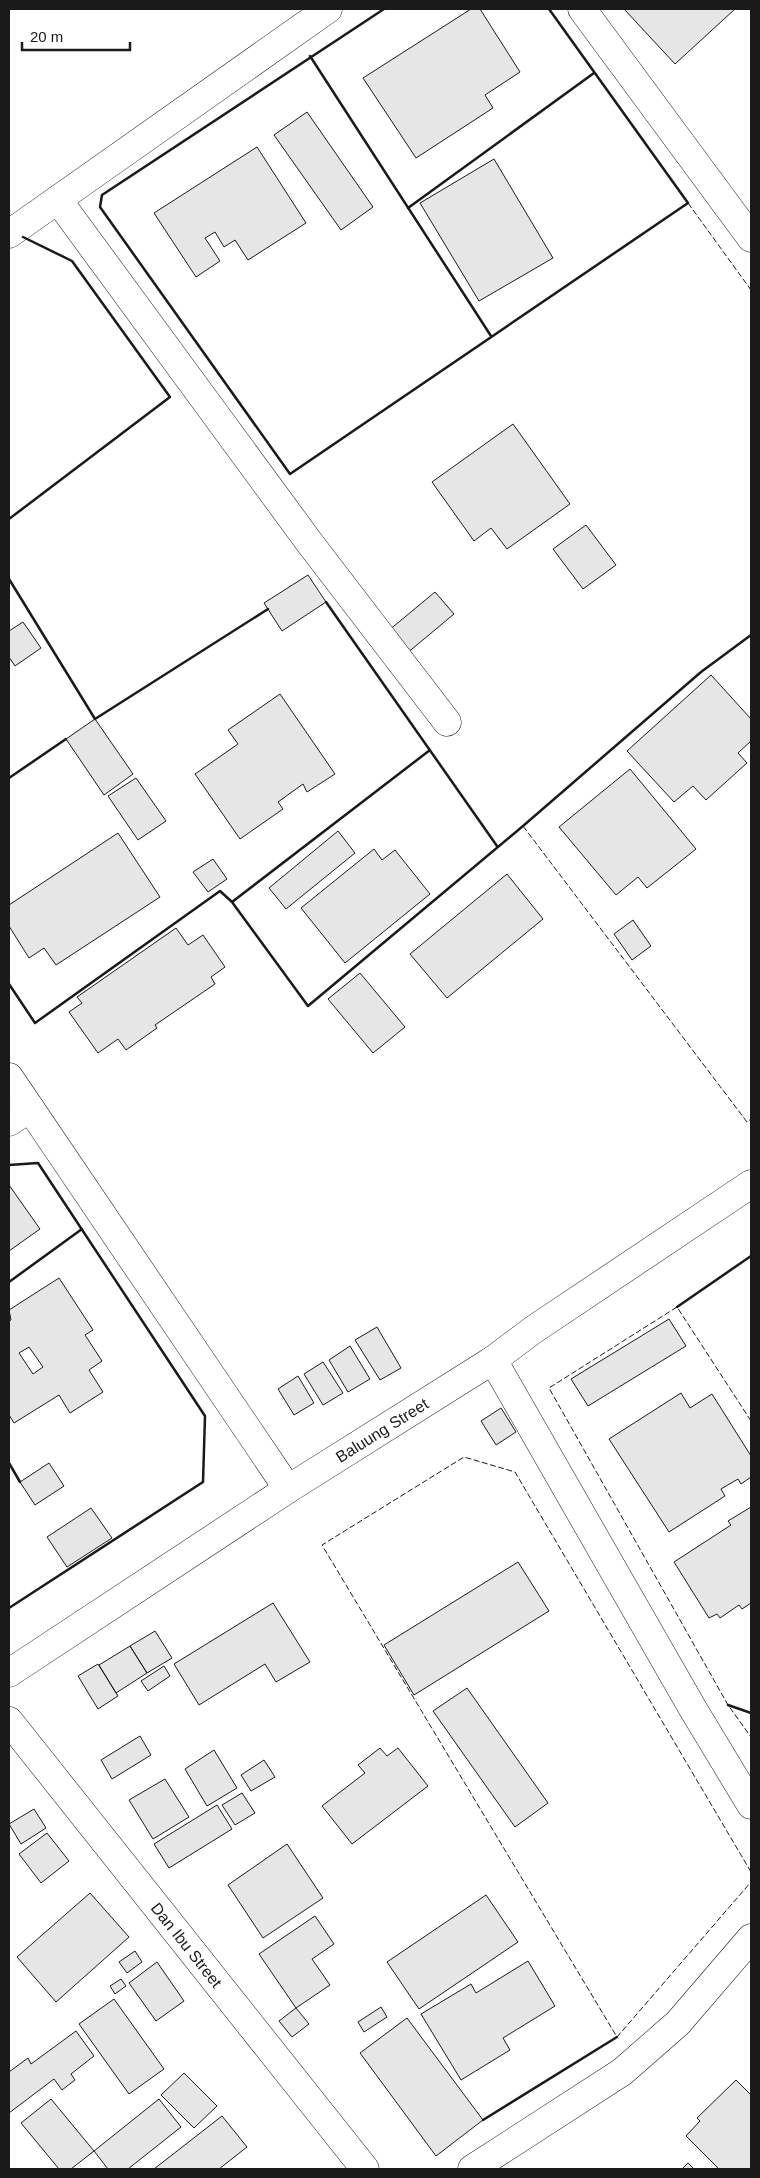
<svg xmlns="http://www.w3.org/2000/svg" width="760" height="2178" viewBox="0 0 760 2178" font-family="Arial,sans-serif">
	<style>
		.building { fill: #e6e6e6; stroke: #1a1a1a; fill-rule: evenodd }
		.lines { fill: none; stroke-linecap: round; stroke-linejoin: round }
		.minor-casing { stroke: #1a1a1a; stroke-width: 29 }
		.minor { stroke: #fff; stroke-width: 28 }
		.fence { stroke: #1a1a1a; stroke-width: 1; stroke-dasharray: 6 2.5; stroke-linecap: butt }
		.wall { stroke: #1a1a1a; stroke-width: 2.5 }
		.labels { text-anchor: middle; dominant-baseline: central; stroke-width: 4; stroke-linejoin: round; paint-order: stroke }
		.street-label { font-size: 16px; fill: #1a1a1a; stroke: #fff }
	</style>
	<rect width="100%" height="100%" fill="#fff"/>
	<!-- building -->
	<path class="building" d="M471 9H480L520 72 485 95 493 108 416 158 363 78Z
		M624 9H735L675 64Z
		M307 112 373 207 341 230 274 135Z
		M257 147 306 223 248 260 235 240 224 247 215 232 205 238 220 261 196 277 154 213Z
		M494 159 553 258 479 301 420 203Z
		M513 424 570 504 507 549 491 528 474 541 432 482Z
		M586 525 616 565 583 589 553 549Z
		M308 575 326 602 282 631 264 603Z
		M435 592 454 614 406 654 388 631Z
		M23 622 41 648 15 666 9 657V631Z
		M711 675 751 719V741L738 753 747 763 706 800 693 786 674 802 627 751Z
		M280 694 335 774 307 792 303 784 278 802 283 809 240 839 195 774 238 744 228 730Z
		M95 719 133 774 104 795 66 739Z
		M630 769 696 849 647 888 638 877 616 895 559 827Z
		M136 778 166 821 138 840 108 796Z
		M338 831 355 853 286 909 269 888Z
		M118 833 160 897 56 965 44 948 29 958 9 926V905Z
		M374 849 382 860 395 850 430 894 345 963 301 908Z
		M213 859 227 879 208 892 193 872Z
		M507 874 543 919 447 998 410 954Z
		M633 920 651 946 632 960 614 934Z
		M176 928 188 945 203 935 225 967 211 977 215 984 155 1025 157 1028 126 1050 118 1039 98 1053 69 1012 82 1003 77 997Z
		M360 973 405 1027 373 1053 328 999Z
		M9 1185 40 1229 9 1251Z
		M59 1278 93 1330 85 1335 102 1361 89 1370 103 1392 70 1413 59 1395 14 1423 9 1415V1321L11 1320 9 1310ZM29 1347 43 1367 33 1374 19 1353Z
		M669 1319 686 1346 588 1406 571 1379Z
		M377 1327 401 1368 380 1380 355 1340Z
		M350 1346 370 1379 348 1392 329 1360Z
		M323 1362 343 1393 323 1405 304 1374Z
		M298 1376 314 1403 294 1415 278 1389Z
		M681 1393 690 1408 712 1394 751 1456V1477L741 1484 738 1479 721 1489 725 1496 669 1532 609 1439Z
		M501 1408 516 1432 496 1445 481 1421Z
		M49 1463 64 1486 35 1505 20 1482Z
		M751 1507V1603L742 1609 739 1605 720 1618 717 1614 709 1618 674 1562 731 1525 728 1521Z
		M91 1508 112 1538 67 1567 47 1537Z
		M518 1562 549 1611 414 1695 384 1645Z
		M273 1603 310 1662 276 1682 265 1664 199 1705 174 1664Z
		M155 1631 172 1658 147 1673 130 1646Z
		M130 1646 147 1673 116 1693 99 1665Z
		M98 1664 118 1696 98 1709 78 1676Z
		M164 1666 170 1676 148 1691 141 1681Z
		M467 1688 548 1803 515 1827 433 1711Z
		M140 1736 151 1755 112 1779 101 1760Z
		M380 1748 387 1756 398 1748 428 1786 352 1844 322 1806 365 1773 358 1765Z
		M214 1750 237 1788 207 1806 185 1769Z
		M264 1760 275 1777 251 1791 241 1775Z
		M165 1779 189 1817 153 1839 129 1800Z
		M242 1793 255 1813 235 1825 222 1805Z
		M217 1805 232 1829 169 1868 154 1844Z
		M34 1809 46 1828 21 1844 9 1824Z
		M47 1833 69 1861 41 1883 19 1854Z
		M287 1844 323 1898 263 1938 228 1885Z
		M90 1893 129 1937 56 2002 17 1957Z
		M486 1895 518 1942 419 2009 387 1962Z
		M315 1916 334 1944 312 1959 330 1985 296 2008 259 1954Z
		M135 1951 142 1962 127 1973 119 1962Z
		M528 1961 555 2006 503 2038 510 2050 461 2080 421 2014 471 1984 476 1993Z
		M157 1962 184 2001 156 2021 129 1983Z
		M121 1979 126 1986 115 1994 110 1986Z
		M114 1999 164 2069 129 2094 79 2024Z
		M381 2007 387 2017 364 2032 358 2022Z
		M296 2008 309 2024 292 2037 279 2021Z
		M407 2018 483 2120 436 2156 360 2053Z
		M76 2031 94 2056 71 2074 75 2080 62 2090 54 2079 9 2113V2072L28 2058 31 2064Z
		M184 2073 217 2106 194 2128 161 2095Z
		M736 2080 751 2095V2169H719L686 2136 700 2121 697 2118Z
		M51 2099 94 2151 71 2169H59L21 2123Z
		M159 2099 181 2127 128 2169H108L94 2151Z
		M222 2116 247 2147 219 2169H154Z
		M688 2163 694 2169H682Z"/>
	<g class="lines">
		<!-- minor casing -->
		<g class="minor-casing">
			<g id="minor">
				<path d="M582 9 751 238"/>
				<path d="M58 200 309 542 447 722"/>
				<path d="M9 234 328 9"/>
				<path d="M9 1077 288 1489"/>
				<path d="M9 1122 30 1108"/>
				<path d="M493 1360 693 1709 751 1805"/>
				<path id="s1" d="M9 1673 288 1489 493 1360 533 1330 751 1184"/>
				<path id="s2" d="M9 1721 365 2169"/>
				<path d="M472 2169 622 2072 678 2023 751 1938"/>
			</g>
		</g>
		<!-- minor -->
		<use href="#minor" class="minor"/>
		<!-- fence -->
		<path class="fence" d="M688 203 751 290
			M523 826 747 1122 751 1119
			M751 1421 677 1307 549 1388 728 1705 751 1737
			M751 1872 515 1472 464 1457 322 1545 617 2037 751 1882"/>
		<!-- wall -->
		<path class="wall" d="M384 9 102 195 100 207 290 474 688 203 549 9
			M310 56 491 336
			M408 208 594 73
			M9 519 170 397 72 261 23 237
			M9 579 95 719 268 609
			M326 602 497 846
			M9 778 66 739
			M232 902 430 750
			M9 984 35 1023 220 891 232 902 308 1006 523 826 701 672 751 635
			M9 1165 38 1163 205 1416 203 1482 9 1608
			M9 1282 82 1229
			M677 1307 751 1256
			M9 1463 20 1482
			M728 1705 751 1713
			M483 2120 617 2037"/>
	</g>
	<g class="labels">
		<!-- street labels -->
		<g class="street-label">
			<text stroke="none"><textPath href="#s1" startOffset="445">Baluung Street</textPath></text>
			<text stroke="none"><textPath href="#s2" startOffset="286">Dan Ibu Street</textPath></text>
		</g>
	</g>
	<!-- border -->
	<rect width="760" height="2178" fill="none" stroke="#1a1a1a" stroke-width="20"/>
	<!-- scale -->
	<path d="M22 42v8h108v-8" fill="none" stroke="#1a1a1a" stroke-width="2.5"/>
	<text x="30" y="42" font-size="15" fill="#1a1a1a" stroke="#ffffff" stroke-width="4" paint-order="stroke">20 m</text>
</svg>
